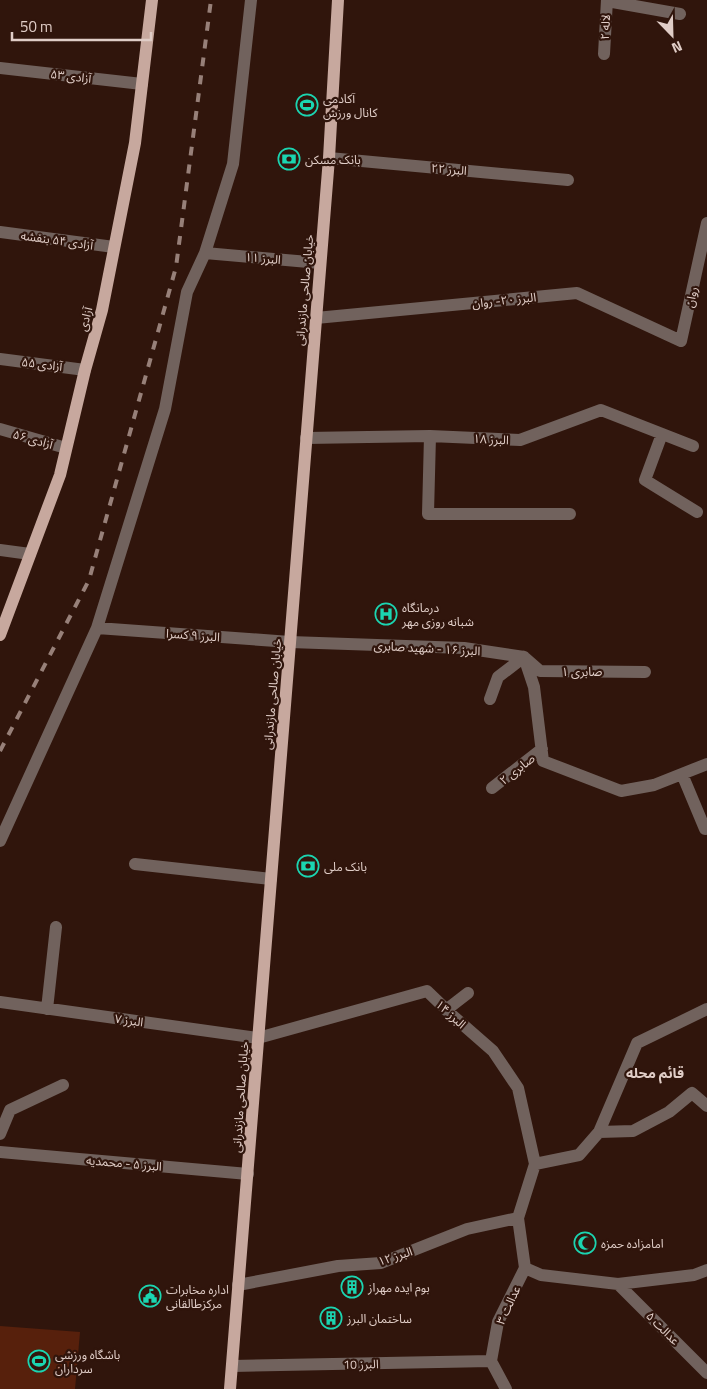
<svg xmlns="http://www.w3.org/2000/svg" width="707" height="1389" viewBox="0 0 707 1389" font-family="'Titillium Web','Noto Sans Arabic',sans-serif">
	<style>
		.green { fill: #57200c }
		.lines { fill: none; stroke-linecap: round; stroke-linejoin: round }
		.minor { stroke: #71625d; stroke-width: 12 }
		.major { stroke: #c7a89e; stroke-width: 12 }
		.rail { stroke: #978079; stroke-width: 4; stroke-dasharray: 9 9; stroke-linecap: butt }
		.labels { text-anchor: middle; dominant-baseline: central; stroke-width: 4.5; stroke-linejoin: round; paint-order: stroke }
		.street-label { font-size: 12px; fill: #e0cdc7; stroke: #30150c }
		.poi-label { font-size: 12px; fill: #e0cdc7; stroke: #30150c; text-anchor: start }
		.neighbourhood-label { font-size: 14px; font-weight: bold; fill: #e0cdc7; stroke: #30150c }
	</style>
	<rect width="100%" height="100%" fill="#30150c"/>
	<!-- green -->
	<path class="green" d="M0 1326 80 1332 75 1389H0Z"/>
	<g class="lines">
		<!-- minor -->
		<path class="minor" d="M607 1 680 14
			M604 54 607 0
			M0 68 142 84
			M329 158 568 180
			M0 232 114 247
			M205 253 320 263
			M316 318 577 293 681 341 707 223
			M0 359 85 370
			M0 429 66 448
			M662 434 645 480 697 512
			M430 436 428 514H570
			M306 438 430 436 520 440 601 410 693 446
			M0 550 30 554
			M97 628 290 642 464 648 524 657 534 687 543 761 621 791 654 785 707 764
			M490 699 498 677 524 657 540 671 645 672
			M682 774 705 829
			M492 788 542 749
			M0 841 97 628 165 409 187 292 205 253 233 164 251 0
			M135 864 271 879
			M0 1002 258 1038 427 991 453 1016 493 1051 518 1088 535 1164 518 1218 525 1268 498 1322 491 1361 506 1389
			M47 1009 56 927
			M446 1010 468 993
			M599 1132 633 1131 669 1112 692 1093 707 1106
			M0 1134 10 1110 63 1085
			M0 1152 248 1174
			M535 1164 579 1155 599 1132 637 1043 707 1009
			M525 1268 541 1275 618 1284 694 1275 707 1270
			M618 1284 707 1373
			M238 1285 338 1266 381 1263 467 1229 518 1218
			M232 1366 491 1361"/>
		<!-- major -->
		<path class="major" d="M0 635 60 475 85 370 102 310 135 143 152 0
			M230 1389 329 158 338 0"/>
		<!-- rail -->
		<path class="rail" d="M0 751 89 580 176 267 211 0"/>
	</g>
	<!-- icons -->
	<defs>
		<g id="stadium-ring" transform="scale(1.125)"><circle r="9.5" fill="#30150c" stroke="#1bd5b1" stroke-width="1.5"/><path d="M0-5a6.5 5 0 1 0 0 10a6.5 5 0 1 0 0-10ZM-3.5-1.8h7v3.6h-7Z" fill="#1bd5b1"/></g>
		<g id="bank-ring" transform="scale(1.125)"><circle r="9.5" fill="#30150c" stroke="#1bd5b1" stroke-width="1.5"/><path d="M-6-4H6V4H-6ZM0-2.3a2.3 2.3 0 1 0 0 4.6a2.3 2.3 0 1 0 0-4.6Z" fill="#1bd5b1"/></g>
		<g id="hospital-ring" transform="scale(1.125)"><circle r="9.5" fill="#30150c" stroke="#1bd5b1" stroke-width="1.5"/><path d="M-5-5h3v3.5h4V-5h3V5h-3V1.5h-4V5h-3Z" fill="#1bd5b1"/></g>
		<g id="mosque-ring" transform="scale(1.125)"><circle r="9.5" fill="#30150c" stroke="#1bd5b1" stroke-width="1.5"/><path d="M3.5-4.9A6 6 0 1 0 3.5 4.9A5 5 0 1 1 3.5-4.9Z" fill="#1bd5b1"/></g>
		<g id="building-ring" transform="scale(1.125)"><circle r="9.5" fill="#30150c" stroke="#1bd5b1" stroke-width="1.5"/><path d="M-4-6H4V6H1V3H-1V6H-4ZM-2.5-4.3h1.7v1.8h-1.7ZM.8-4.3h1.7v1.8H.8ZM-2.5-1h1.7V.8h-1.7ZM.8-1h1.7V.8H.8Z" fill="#1bd5b1"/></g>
		<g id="civic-ring" transform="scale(1.125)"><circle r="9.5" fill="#30150c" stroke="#1bd5b1" stroke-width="1.5"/><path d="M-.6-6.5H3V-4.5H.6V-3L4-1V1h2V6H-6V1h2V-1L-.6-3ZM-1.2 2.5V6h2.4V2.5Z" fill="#1bd5b1"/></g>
	</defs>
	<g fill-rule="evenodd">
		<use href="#stadium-ring" x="307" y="105"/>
		<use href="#bank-ring" x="289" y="159"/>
		<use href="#hospital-ring" x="386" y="614"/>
		<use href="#bank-ring" x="308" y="866"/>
		<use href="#mosque-ring" x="585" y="1243"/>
		<use href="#building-ring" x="352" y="1287"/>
		<use href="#civic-ring" x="150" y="1296"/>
		<use href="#building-ring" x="331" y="1318"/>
		<use href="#stadium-ring" x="39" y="1361"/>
	</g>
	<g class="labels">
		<!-- street labels -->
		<g class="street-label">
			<text transform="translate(605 27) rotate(-87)">لاله ۲</text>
			<text transform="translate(71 76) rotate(7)">آزادی ۵۳</text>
			<text transform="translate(449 169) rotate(5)">البرز ۲۲</text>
			<text transform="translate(57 240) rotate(8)">آزادی ۵۴ بنفشه</text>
			<text transform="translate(263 258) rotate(5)">البرز ۱۱</text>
			<text transform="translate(304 290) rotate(-85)">خیابان صالحی مازندرانی</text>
			<text transform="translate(691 297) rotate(-78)">روان</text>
			<text transform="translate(504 300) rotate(-6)">البرز ۲۰- روان</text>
			<text transform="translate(85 319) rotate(-75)">آزادی</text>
			<text transform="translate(42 364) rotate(7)">آزادی ۵۵</text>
			<text transform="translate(33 439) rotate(16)">آزادی ۵۶</text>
			<text transform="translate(491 439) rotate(3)">البرز ۱۸</text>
			<text transform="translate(193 635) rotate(4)">البرز ۹ کسرا</text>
			<text transform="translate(427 648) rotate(3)">البرز ۱۶ - شهید صابری</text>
			<text x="582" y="671">صابری ۱</text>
			<text transform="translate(272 694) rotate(-85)">خیابان صالحی مازندرانی</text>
			<text transform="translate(517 769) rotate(-38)">صابری ۲</text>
			<text transform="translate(451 1014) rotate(42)">البرز ۱۴</text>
			<text transform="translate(129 1020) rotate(8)">البرز ۷</text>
			<text transform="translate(240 1097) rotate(-86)">خیابان صالحی مازندرانی</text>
			<text transform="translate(124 1163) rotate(5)">البرز ۵ - محمدیه</text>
			<text transform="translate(395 1256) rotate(-18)">البرز ۱۲</text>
			<text transform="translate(508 1305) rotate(-65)">عدالت ۳</text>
			<text transform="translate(663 1328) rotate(45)">عدالت ۵</text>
			<text transform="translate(361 1364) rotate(-1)">البرز 10</text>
		</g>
		<!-- poi labels -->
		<g class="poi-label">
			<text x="323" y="98">آکادمی<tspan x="323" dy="14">کانال ورزش</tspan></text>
			<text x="305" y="159">بانک مسکن</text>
			<text x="402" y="607">درمانگاه<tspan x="402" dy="14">شبانه روزی مهر</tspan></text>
			<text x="324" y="866">بانک ملی</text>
			<text x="601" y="1243">امامزاده حمزه</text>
			<text x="368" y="1287">بوم ایده مهراز</text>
			<text x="166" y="1289">اداره مخابرات<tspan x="166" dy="14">مرکزطالقانی</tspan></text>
			<text x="347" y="1318">ساختمان البرز</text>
			<text x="55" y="1354">باشگاه ورزشی<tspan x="55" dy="14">سرداران</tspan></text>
		</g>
		<!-- neighbourhood labels -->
		<g class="neighbourhood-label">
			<text x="655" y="1072">قائم محله</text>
		</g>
	</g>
	<!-- north arrow -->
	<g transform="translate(672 35) rotate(157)" stroke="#30150c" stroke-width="4" paint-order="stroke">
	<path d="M0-4L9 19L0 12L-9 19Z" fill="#e0cdc7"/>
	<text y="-8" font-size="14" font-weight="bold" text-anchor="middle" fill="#e0cdc7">N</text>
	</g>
	<!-- scale -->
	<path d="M12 32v8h139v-8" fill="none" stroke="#e0cdc7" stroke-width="2.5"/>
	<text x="20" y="32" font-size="15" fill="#e0cdc7" stroke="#30150c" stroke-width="4" paint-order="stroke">50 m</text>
</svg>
